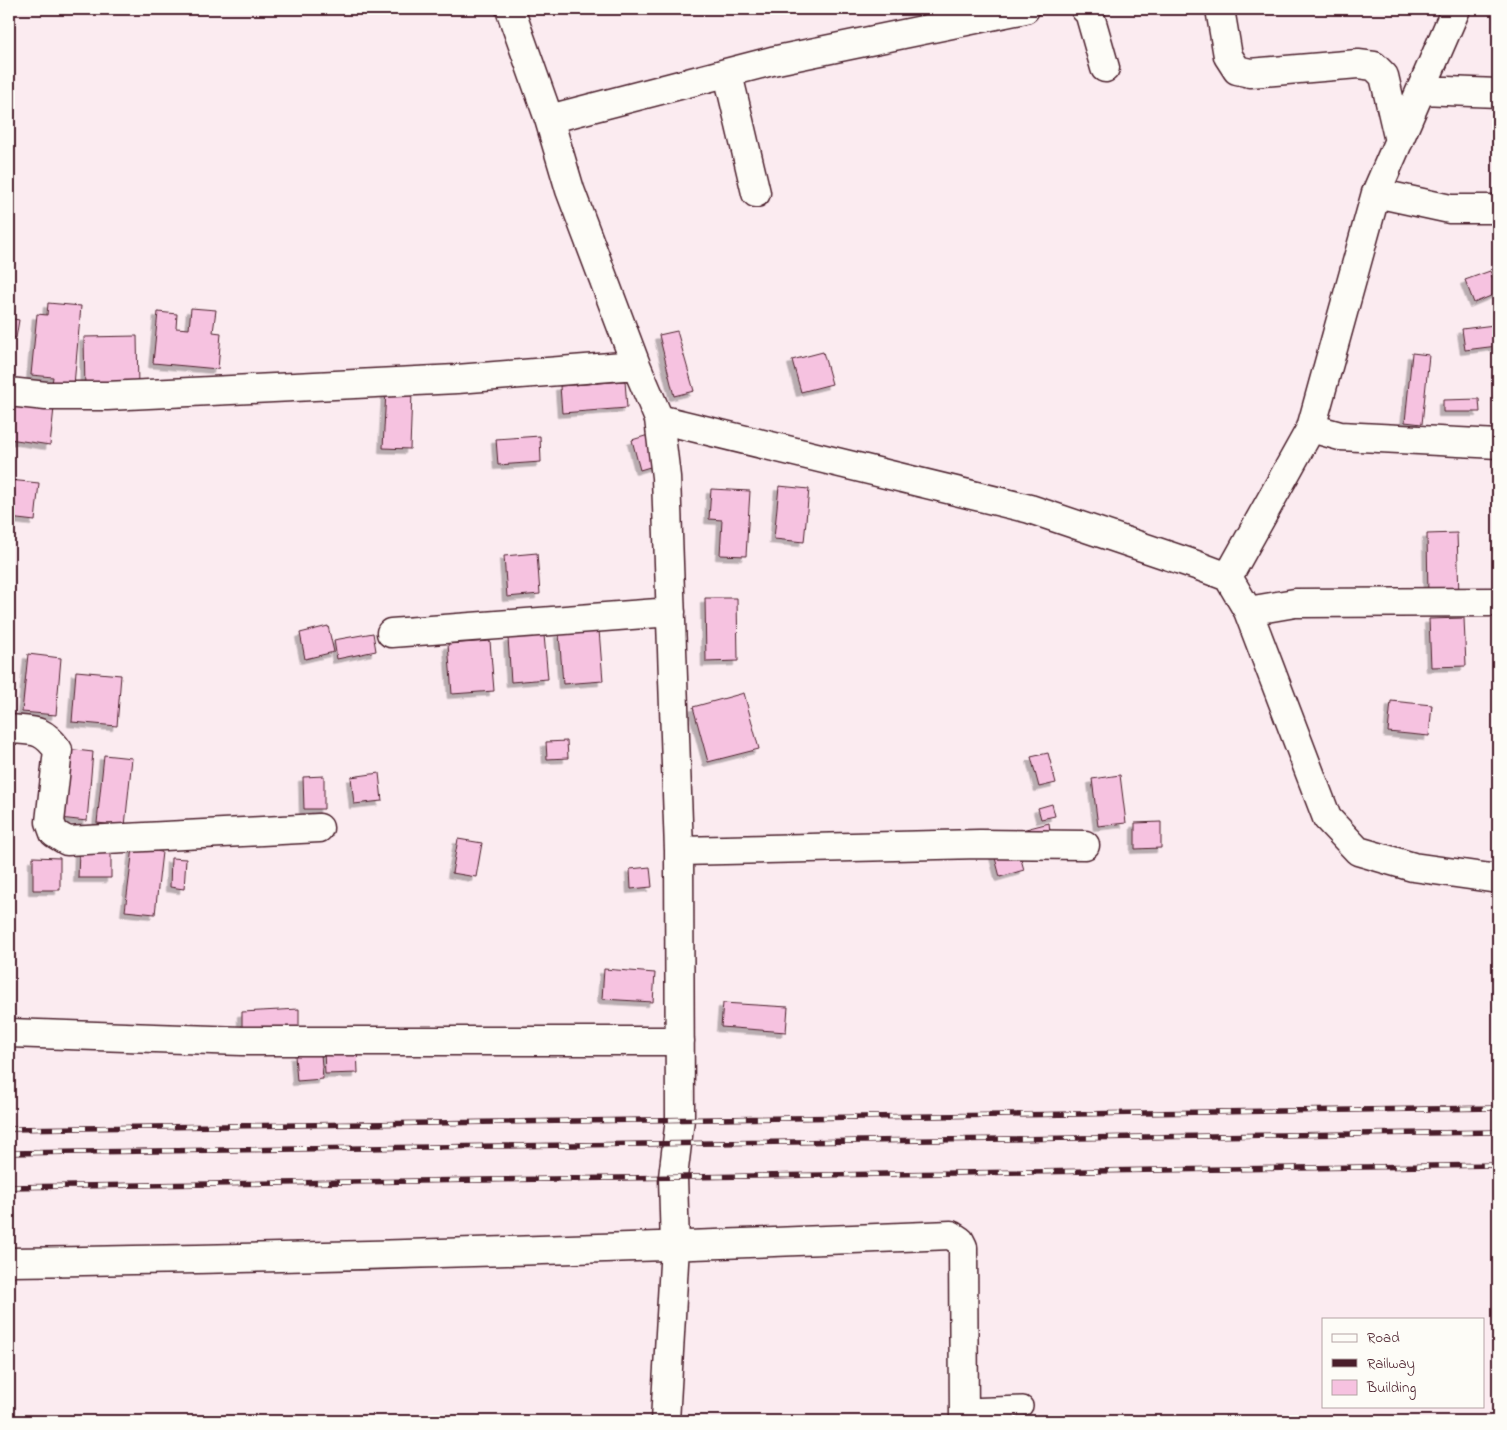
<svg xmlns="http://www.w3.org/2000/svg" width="1507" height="1430" viewBox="0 0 1507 1430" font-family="'Indie Flower',sans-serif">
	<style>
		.building { fill: #f6c2e0; stroke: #4a1f2b; filter: url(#shadow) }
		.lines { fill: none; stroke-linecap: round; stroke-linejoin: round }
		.lane-casing { stroke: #4a1f2b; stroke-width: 22 }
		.street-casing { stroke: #4a1f2b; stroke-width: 31 }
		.lane { stroke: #fdfcf7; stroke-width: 19 }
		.street { stroke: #fdfcf7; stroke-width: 28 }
		.rail-casing { stroke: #4a1f2b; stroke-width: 5.5 }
		.rail { stroke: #fdfcf7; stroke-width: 4; stroke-dasharray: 11; stroke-linecap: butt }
	</style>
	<defs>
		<filter id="shadow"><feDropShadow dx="-4.5" dy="4.5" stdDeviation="0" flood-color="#0004"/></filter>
	</defs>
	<rect width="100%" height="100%" fill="#fbebf0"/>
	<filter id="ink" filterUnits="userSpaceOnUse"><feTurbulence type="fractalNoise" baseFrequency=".02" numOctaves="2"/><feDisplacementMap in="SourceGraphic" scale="10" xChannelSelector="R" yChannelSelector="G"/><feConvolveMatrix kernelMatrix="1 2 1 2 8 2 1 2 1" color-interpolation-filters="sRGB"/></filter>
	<g filter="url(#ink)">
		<!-- building -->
		<path class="building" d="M1490 271 1498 293 1474 303 1465 280Z
			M48 303 81 306 74 385 52 384 53 377 31 375 37 314 47 315Z
			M191 308 216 310 213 332 221 333 218 369 153 363 158 312 177 314 176 328 189 329Z
			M9 318 19 320 16 338 9 337Z
			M1494 325 1497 346 1465 350 1462 329Z
			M677 331 694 391 674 396 659 335Z
			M137 336 138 388 85 390 84 337Z
			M823 352 832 384 801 392 792 360Z
			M1412 353 1429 355 1422 424 1405 422Z
			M625 381 627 408 562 413 560 386Z
			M386 391 412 392 410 449 383 448Z
			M1479 399 1480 412H1443V400Z
			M12 403 54 408 50 445 9 439Z
			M655 433 660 464 640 470 632 440Z
			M540 436 541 462 498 465 496 439Z
			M9 480 39 483 35 521 9 518Z
			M779 486 809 489 804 542 774 539Z
			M711 489 750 491 746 556 720 555 722 520 709 519Z
			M1457 533 1459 596 1428 597 1427 534Z
			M537 553 540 594 507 597 504 556Z
			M705 598H737L738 661 706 662Z
			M1464 618 1466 666 1431 667 1429 619Z
			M328 626 334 652 305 659 300 633Z
			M599 630 603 681 563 684 559 633Z
			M373 633 376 651 337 659 334 640Z
			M544 635 548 679 511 682 508 638Z
			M490 641 494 691 452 694 448 644Z
			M28 654 61 658 56 715 22 712Z
			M76 671 121 675 117 726 72 722Z
			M744 693 759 749 708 762 693 707Z
			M1391 701 1432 705 1429 736 1388 732Z
			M567 741 568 758 547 759 546 742Z
			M67 749 93 752 87 821 60 818Z
			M1048 753 1056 783 1039 787 1031 757Z
			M104 755 132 758 125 826 97 823Z
			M379 773 382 801 354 804 351 777Z
			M1120 775 1126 823 1098 826 1092 779Z
			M324 776V809H304L303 777Z
			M1052 804 1055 816 1041 819 1038 808Z
			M1161 822V848L1135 849V823Z
			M1049 823 1050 831 1024 836 1022 830Z
			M458 839 482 843 476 877 452 873Z
			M133 848 162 852 155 914 125 911Z
			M1018 848 1024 870 1000 877 994 854Z
			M79 850 111 851V878H78Z
			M33 857 60 858V890H33Z
			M171 858 186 859 184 889 170 887Z
			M650 867 652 887 631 889 630 869Z
			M604 969 655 973 653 1002 602 999Z
			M723 1003 788 1007 786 1032 721 1027Z
			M299 1009V1028L242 1031V1012Z
			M357 1047 358 1073 325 1074 324 1049Z
			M321 1054 323 1079 297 1081 295 1055Z"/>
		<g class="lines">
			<!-- lane casing -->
			<g class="lane-casing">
				<path id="lane" d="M964 1408 1023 1406"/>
			</g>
			<!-- street casing -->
			<g class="street-casing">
				<path id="street" d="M510 9 549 119 570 190 636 365 659 419 666 477 679 851 680 1119 673 1177 675 1246 665 1421
					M1085 9 1089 12 1105 68
					M1220 9 1228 56 1237 70 1250 73 1358 64 1374 66 1384 76 1399 141
					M728 74 756 193
					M1421 90 1498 93
					M549 119 772 61 1025 9
					M1376 193 1450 209H1498
					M9 392 46 396H107L457 379 636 365
					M659 419 1030 509 1196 565 1228 577 1248 611 1327 818 1358 851 1413 867 1498 879
					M1311 428 1340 436 1498 444
					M1228 577 1311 428 1376 193 1456 9
					M1248 611 1295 603 1498 602
					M391 633 671 612
					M9 729C34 731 42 728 58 750L50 822 54 833 67 841 319 828
					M679 851 980 844 1085 845
					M9 1033 242 1041H680
					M9 1262C323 1258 637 1248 951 1235L960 1241 963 1247 964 1421"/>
			</g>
			<!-- lane -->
			<use href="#lane" class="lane"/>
			<!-- street -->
			<use href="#street" class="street"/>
			<!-- rail casing -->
			<g class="rail-casing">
				<path id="rail" d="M9 1129 1498 1108
					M9 1153 1498 1132
					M9 1187 1498 1165"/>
			</g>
			<!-- rail -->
			<use href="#rail" class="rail"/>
		</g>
	</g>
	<!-- margin -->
	<rect width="1507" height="1430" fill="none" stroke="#fdfcf7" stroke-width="30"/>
	<rect x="15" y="15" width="1477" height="1400" fill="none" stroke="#4a1f2b" stroke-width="2" filter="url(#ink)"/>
	<!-- legend -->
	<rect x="1322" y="1318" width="162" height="90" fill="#fdfcf7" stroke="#b5a4a5"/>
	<rect x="1332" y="1334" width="25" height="8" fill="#fdfcf7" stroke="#b5a4a5"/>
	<text x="1367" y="1342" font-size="15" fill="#4a1f2b">Road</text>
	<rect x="1332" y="1359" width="25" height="8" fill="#4a1f2b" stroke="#b5a4a5"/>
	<text x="1367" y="1368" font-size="15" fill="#4a1f2b">Railway</text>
	<rect x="1332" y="1380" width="25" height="15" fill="#f6c2e0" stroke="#b5a4a5"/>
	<text x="1367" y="1392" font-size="15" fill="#4a1f2b">Building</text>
</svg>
